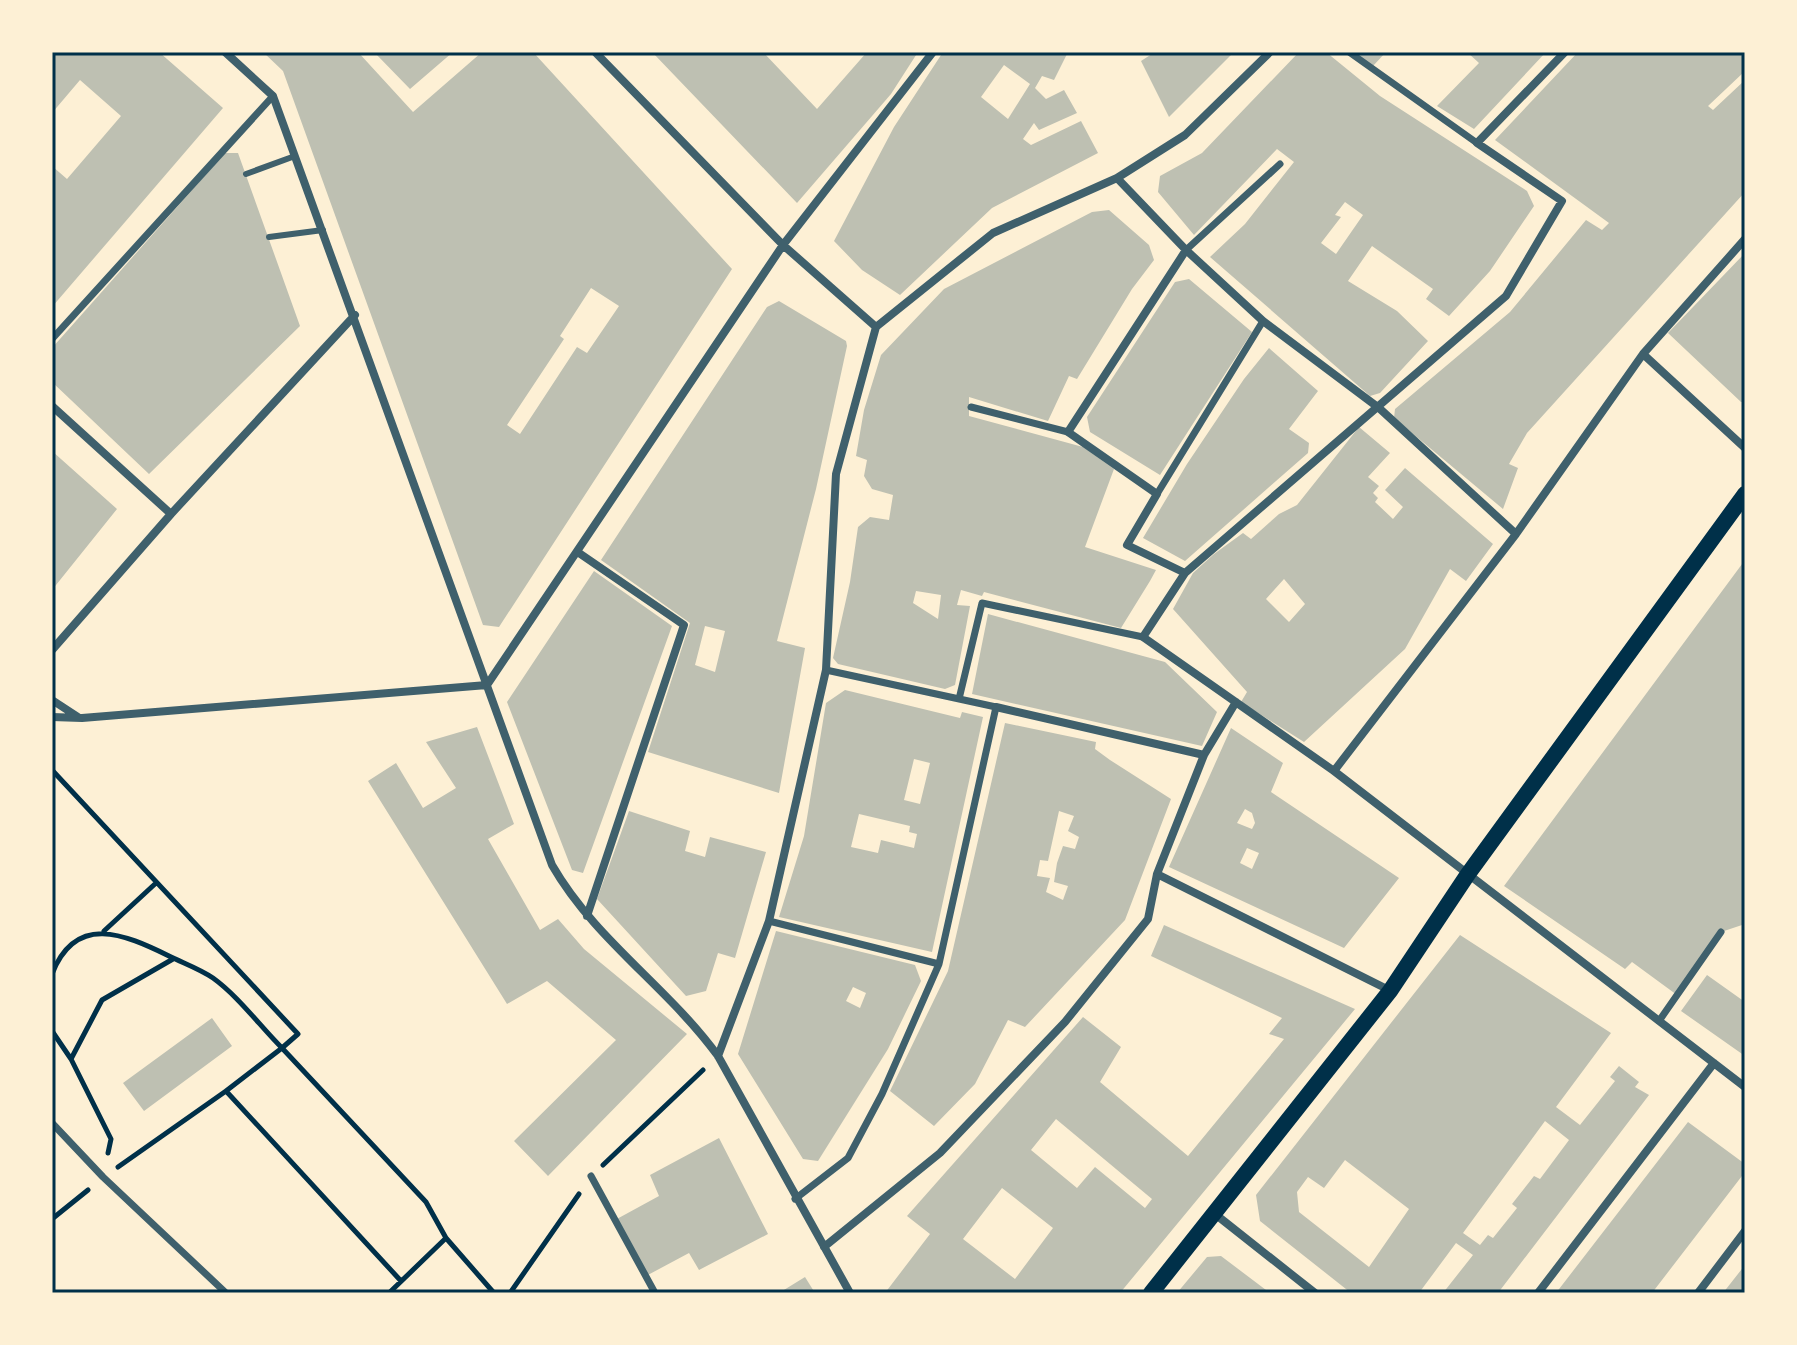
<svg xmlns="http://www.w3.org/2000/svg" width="1797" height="1345" viewBox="0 0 1797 1345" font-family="'Noto Serif',serif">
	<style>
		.building { fill: #bec0b2; fill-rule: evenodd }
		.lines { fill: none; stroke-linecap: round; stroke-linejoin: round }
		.path { stroke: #003049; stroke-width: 5 }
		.service { stroke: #3f606c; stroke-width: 6 }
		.pedestrian { stroke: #3f606c; stroke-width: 7 }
		.minor { stroke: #3f606c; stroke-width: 8 }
		.secondary { stroke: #003049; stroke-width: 16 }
		.neatline { fill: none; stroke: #003049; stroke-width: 3 }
	</style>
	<rect width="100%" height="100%" fill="#fdf0d5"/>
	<!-- building -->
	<path class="building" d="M52 52H159L223 108 52 307V166L67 179 121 116 80 80 52 113Z
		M263 52H358L413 112 482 52H533L732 269 499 627 483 625 283 71ZM591 288 619 306 587 353 577 347 520 434 507 425 564 339 560 336Z
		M374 52H453L410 89Z
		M652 52H763L817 109 867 52H918L891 94 797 203Z
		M943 52H1068L1054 80 1042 76 1035 88 1046 99 1064 90 1077 113 1039 130 1034 123 1023 139 1031 145 1081 121 1098 153 992 208 900 295 862 270 834 241 894 127ZM1004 65 1030 84 1008 119 981 97Z
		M1155 52H1234L1169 117 1141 61Z
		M1299 52H1326L1380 96 1527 191 1534 206 1490 271 1449 316 1426 299 1433 289 1372 246 1348 281 1397 311 1428 341 1380 393 1370 396 1210 257 1245 224 1294 162 1277 149 1194 235 1158 192 1160 176 1202 153ZM1345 202 1363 215 1336 254 1321 243 1341 217 1335 215Z
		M1354 52H1386L1373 66Z
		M1467 52H1546L1474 129 1437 106 1479 63Z
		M1578 52H1739L1745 60V71L1708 106 1713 110 1745 80V192L1527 433 1509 464 1518 468 1503 509 1394 418 1395 409 1510 312 1586 220 1602 230 1609 223 1495 140Z
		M225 153H238L300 326 149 474 52 382V348Z
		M1109 210 1149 245 1154 260 1132 289 1077 379 1069 376 1048 421 969 397V416L1083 447 1114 469 1085 547 1156 570 1150 581 1121 628 984 592 982 596 961 590 957 605 970 606 955 685 945 689 838 664 833 658 850 582 858 527 870 517 889 520 893 495 872 489 864 476 867 460 856 456 864 410 881 355 944 289 1092 212ZM916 591 941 595 938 619 913 603Z
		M1745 253V402H1741L1668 333Z
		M1189 279 1252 332 1160 475 1090 432 1087 417 1175 282Z
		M779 301 846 341 847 346 816 489 777 641 805 648 779 793 648 752 690 623 601 560 767 307ZM705 626 725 631 715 672 695 665Z
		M1269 348 1318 391 1289 429 1309 443 1308 453 1185 561 1143 538 1187 464 1244 379Z
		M1359 427 1390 453 1368 477 1379 486 1373 493 1378 498 1375 502 1393 519 1403 507 1385 490 1405 468 1493 544 1466 581 1450 569 1405 649 1304 742 1241 702 1247 692 1173 609 1193 573 1214 554 1243 533 1251 539 1279 514 1297 505ZM1284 579 1305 604 1289 622 1266 599Z
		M52 451 117 509 52 590Z
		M1745 560V924L1721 932 1677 995 1632 962 1625 969 1504 886Z
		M594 571 672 626 583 873 572 870 507 702Z
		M988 614 1165 662 1217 712 1202 746 972 694Z
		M845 690 960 718 962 712 983 717 932 952 779 917 804 836 826 703ZM914 759 930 763 920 804 904 800ZM859 814 910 826 909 832 917 834 914 848 881 840 878 853 851 847Z
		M1005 723 1096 742 1095 749 1110 760 1171 799 1125 920 1025 1027 1008 1020 975 1084 934 1126 890 1091 948 971ZM1059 811 1074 816 1068 831 1079 837 1075 849 1063 846 1057 863 1054 882 1068 886 1063 900 1046 892 1050 878 1037 876 1040 860 1048 861Z
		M477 727 514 824 488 839 540 930 558 919 584 949 687 1034 548 1176 514 1141 616 1040 547 981 507 1004 368 781 396 763 423 808 456 788 426 742Z
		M1231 728 1283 763 1271 792 1399 878 1344 948 1169 867ZM1245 809 1252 813 1255 823 1252 829 1237 823ZM1247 848 1259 853 1252 869 1240 863Z
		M629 811 690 831 685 851 705 857 710 837 766 852 735 958 718 953 706 991 686 996 597 899Z
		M1164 925 1355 1009 1120 1293H885L930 1234 907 1216 1083 1017 1121 1047 1100 1082 1188 1156 1284 1039 1269 1034 1282 1018 1151 956ZM1056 1119 1152 1199 1145 1208 1095 1167 1077 1188 1031 1150ZM1002 1188 1053 1228 1015 1279 963 1239Z
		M776 931 915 965 921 981 888 1049 818 1161 803 1159 738 1054ZM853 987 866 993 860 1008 846 1001Z
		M1460 935 1611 1033 1556 1107 1580 1125 1615 1081 1610 1077 1619 1066 1639 1082 1635 1087 1649 1095 1498 1293H1443L1473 1255 1456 1243 1419 1293H1351L1260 1221 1256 1195ZM1545 1121 1569 1140 1540 1179 1534 1176 1512 1204 1517 1208 1493 1238 1488 1235 1480 1245 1463 1233ZM1345 1160 1409 1209 1369 1267 1299 1212 1297 1192 1308 1177 1324 1188Z
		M1707 975 1745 1002V1056L1681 1011Z
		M212 1018 232 1046 144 1111 123 1083Z
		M1688 1122 1745 1164V1172L1652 1293H1556Z
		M719 1138 768 1234 699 1270 689 1253 646 1276 615 1220 659 1196 650 1175Z
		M1221 1256 1270 1293H1177L1207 1257Z
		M1745 1265V1293H1723Z
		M805 1277 815 1293H779Z"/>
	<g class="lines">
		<!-- path -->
		<path class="path" d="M52 770 298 1034 282 1048 426 1202 446 1238 494 1293
			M104 931 156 883
			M52 974C76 913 124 934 169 956 183 963 200 969 213 978 238 996 260 1026 282 1048L226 1091
			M52 1031 71 1059 111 1139 108 1153
			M71 1059 102 1000 173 959
			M603 1165 703 1070
			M118 1167 226 1091 401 1281
			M52 1219 88 1190
			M389 1293 446 1238
			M510 1293 579 1194"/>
		<!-- service -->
		<path class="service" d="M246 174 295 156
			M269 237 323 230"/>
		<!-- pedestrian -->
		<path class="pedestrian" d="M1349 52 1477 143
			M1186 250 1280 164
			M52 339 273 96
			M971 407 1068 432
			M1157 494 1263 321
			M959 699 982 603 1143 637
			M769 921 939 964
			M1659 1021 1721 932
			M52 1123 103 1177 226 1293
			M591 1176 655 1293
			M795 1199 848 1158 882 1094 939 964 996 707 826 670"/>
		<!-- minor -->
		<path class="minor" d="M225 52 273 96 552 865C595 940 668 987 718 1056L850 1293
			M595 52 783 245 876 327
			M1117 178 1186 250 1263 321 1379 408 1516 534
			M876 327 993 233 1117 178 1185 135 1270 52
			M1643 354 1745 239
			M52 406 171 514
			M1745 448 1643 354 1516 534 1334 771 1745 1087
			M579 553 684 625 587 916
			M1185 573 1127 545 1157 494 1068 432 1186 250
			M52 650 171 514 355 315
			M487 685 783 245 933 52
			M52 700 78 717
			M996 707 1204 755
			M52 717 82 718 487 685
			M1334 771 1143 637 1185 573 1506 296 1562 201 1477 143 1565 52
			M1157 874 1389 990
			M718 1056 769 921 826 670 836 474 876 327
			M1215 1214 1315 1293
			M824 1247 940 1153 1065 1022 1148 919 1157 874 1204 755 1236 702
			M1538 1293 1714 1063
			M1698 1293 1745 1231"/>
		<!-- secondary -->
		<path class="secondary" d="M1151 1293 1390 991 1468 874 1745 494"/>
	</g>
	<!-- border -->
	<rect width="1797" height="1345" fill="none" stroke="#fdf0d5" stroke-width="108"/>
	<rect x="54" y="54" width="1689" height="1237" class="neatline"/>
</svg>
